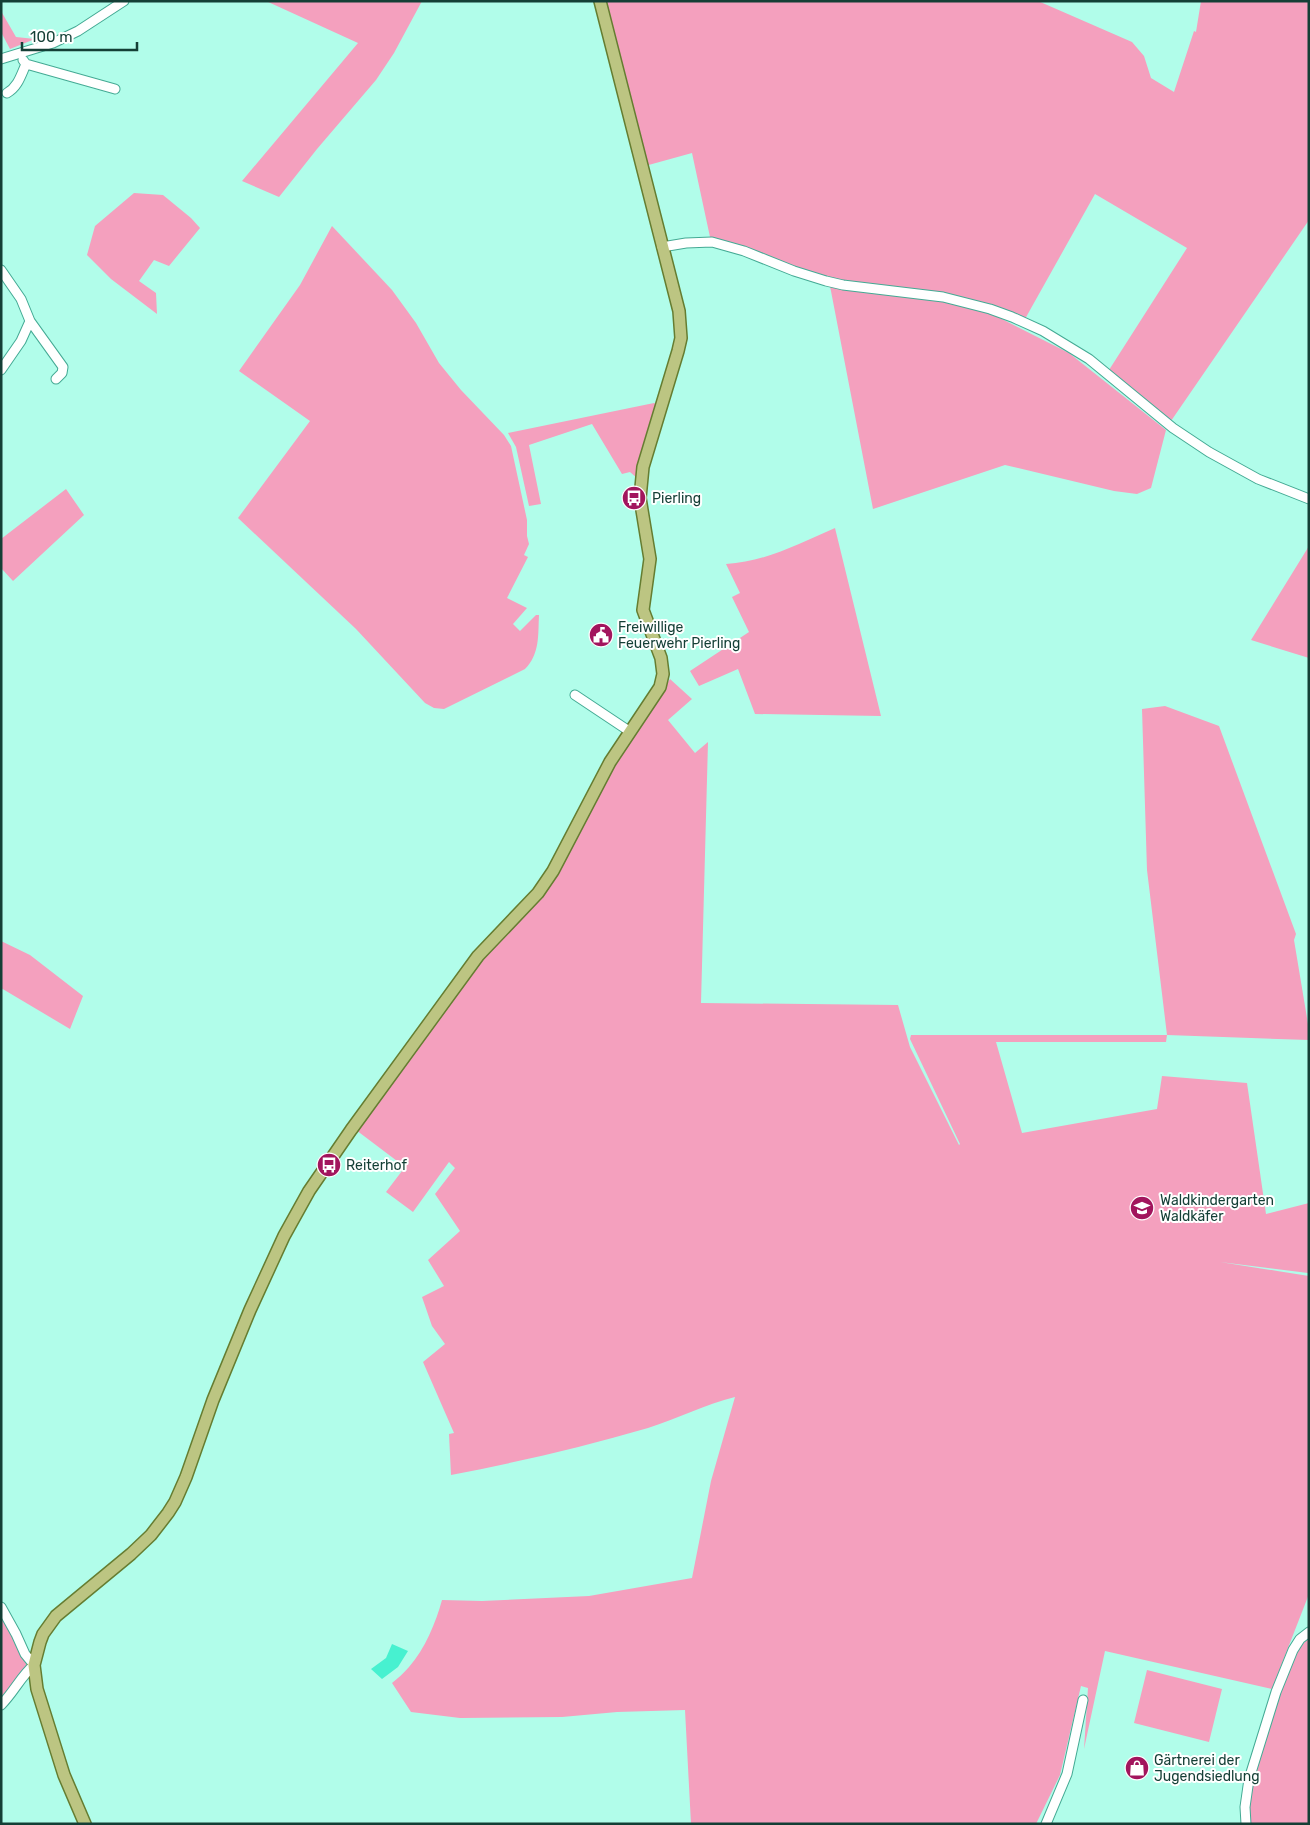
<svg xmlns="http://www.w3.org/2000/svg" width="1310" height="1825" viewBox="0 0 1310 1825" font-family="Rubik,sans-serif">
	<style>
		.green { fill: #f4a0be }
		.water { fill: #47f1d0 }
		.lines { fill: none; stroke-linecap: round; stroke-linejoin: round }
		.minor-casing { stroke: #44aa94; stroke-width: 11 }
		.major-casing { stroke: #657d31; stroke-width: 14 }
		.minor { stroke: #fff; stroke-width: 9 }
		.major { stroke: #bcc582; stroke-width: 11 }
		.labels { text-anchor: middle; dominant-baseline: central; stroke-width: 4; stroke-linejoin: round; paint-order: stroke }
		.poi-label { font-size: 14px; fill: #143f36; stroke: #fff; text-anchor: start }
	</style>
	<rect width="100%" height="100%" fill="#b1fdea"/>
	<!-- green -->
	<path class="green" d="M266 1H422L394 53 376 80 317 149 279 197 242 181 358 43Z
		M603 1H1038L1132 42 1144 56 1151 78 1174 92 1194 31 1196 32 1201 1H1309V220L1171 421 1109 370 1187 248 1095 194 1025 319 976 301 857 284 808 274 731 243 710 237 692 153 645 166Z
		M1 11 16 37 35 39 10 49 1 32Z
		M134 193 163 195 191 218 200 228 169 266 154 260 139 281 156 293 157 314 111 279 87 255 95 226Z
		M332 226 392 290 416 323 439 363 461 390 504 435 511 446 527 520V536L529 544 524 555 528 557 507 598 527 608 513 624 520 631 536 615H539C538 635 540 654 525 669L444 709 434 708 425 703 356 629 238 518 310 421 239 371 300 285Z
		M830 286 960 304 998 317 1069 353 1166 430 1151 488 1137 494 1114 491 1005 465 873 509Z
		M654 403 658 405 637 478 630 472 622 474 592 424 529 445 541 504 529 506 516 447 508 433Z
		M66 489 84 515 13 581 1 568V539Z
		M835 528 881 716 755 714 738 669 699 686 690 671 749 632 732 597 740 593 726 564C765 562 800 543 835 528Z
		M1309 546V658L1251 640Z
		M670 679 692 699 668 720 695 753 708 742 701 1003 898 1005 910 1047 959 1145 960 1144 910 1039 911 1035H1167L1147 870 1142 709 1165 706 1219 726 1296 934 1294 940 1309 1030V1040L1167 1035 1166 1042H996L1022 1133 1157 1109 1162 1076 1247 1083 1266 1214 1309 1203 1308 1273 1220 1262 1309 1276V1594L1272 1689 1105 1651 1084 1749 1088 1688 1081 1686 1060 1775 1036 1824H691L685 1710 617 1712 562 1717 460 1718 411 1712 392 1683C398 1678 404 1673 409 1667 425 1649 436 1622 442 1600L482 1601 589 1596 692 1578 711 1481 735 1397C706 1404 677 1419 648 1428 583 1447 518 1462 451 1475L449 1434 454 1433 423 1362 445 1344 432 1326 422 1297 444 1286 428 1260 460 1231 435 1194 455 1168 449 1162 413 1212 386 1192 405 1167 356 1130 481 958 542 894 613 763Z
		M1 941 30 955 83 996 70 1029 1 988Z
		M1 1606 25 1653 27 1668 1 1704Z
		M1309 1637V1824H1250L1248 1807 1253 1780 1279 1693 1296 1652Z
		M1147 1670 1222 1689 1209 1742 1134 1723Z"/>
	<!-- water -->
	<path class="water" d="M392 1644 408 1651 398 1667 382 1679 371 1669 386 1658Z"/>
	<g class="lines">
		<!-- minor casing -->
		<g class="minor-casing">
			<path id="minor" d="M1 59 53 43 78 31 124 1
				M26 64 115 89
				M7 93C18 87 21 75 26 64L23 60
				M662 247 686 243 712 242 744 251 794 271 826 281 843 285 943 297 990 309 1012 317 1043 331 1089 359 1173 428 1209 452 1258 479 1309 499
				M1 270 21 299 30 321 21 341 1 370
				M30 321 63 367 62 373 56 379
				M575 695 629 731
				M1 1607 16 1634 25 1654 34 1665C21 1676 14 1692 1 1705
				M1046 1824 1067 1774 1083 1700
				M1246 1824 1245 1807 1249 1779 1276 1692 1293 1650 1300 1639 1309 1632"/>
		</g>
		<!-- major casing -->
		<g class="major-casing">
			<path id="major" d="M85 1824 64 1775 37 1689 34 1665 40 1642 43 1634 56 1616 131 1554 151 1535 168 1513 175 1502 186 1477 213 1400 250 1310 284 1236 309 1191 351 1130 478 956 538 893 553 871 610 762 660 687 663 674 661 658 643 610 650 559 640 498 643 467 678 351 681 338 679 311 600 1"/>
		</g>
		<!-- minor -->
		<use href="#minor" class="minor"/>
		<!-- major -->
		<use href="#major" class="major"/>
	</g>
	<!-- icons -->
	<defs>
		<g id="bus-disc" transform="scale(1.25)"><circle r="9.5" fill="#a2155d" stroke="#fff"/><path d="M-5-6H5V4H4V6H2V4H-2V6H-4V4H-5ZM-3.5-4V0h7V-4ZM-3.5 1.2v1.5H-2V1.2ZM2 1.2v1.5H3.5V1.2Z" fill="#fff"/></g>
		<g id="civic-disc" transform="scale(1.25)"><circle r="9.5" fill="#a2155d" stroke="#fff"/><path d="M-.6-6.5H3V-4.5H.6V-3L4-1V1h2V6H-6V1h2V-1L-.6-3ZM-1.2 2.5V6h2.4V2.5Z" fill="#fff"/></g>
		<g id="school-disc" transform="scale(1.25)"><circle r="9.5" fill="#a2155d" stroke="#fff"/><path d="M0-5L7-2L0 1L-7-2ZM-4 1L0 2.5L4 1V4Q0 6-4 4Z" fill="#fff"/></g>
		<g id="shop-disc" transform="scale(1.25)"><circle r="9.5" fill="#a2155d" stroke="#fff"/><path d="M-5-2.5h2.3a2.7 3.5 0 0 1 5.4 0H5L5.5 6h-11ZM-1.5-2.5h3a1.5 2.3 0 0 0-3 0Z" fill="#fff"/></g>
	</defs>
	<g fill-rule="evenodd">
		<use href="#bus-disc" x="634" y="498"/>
		<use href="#civic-disc" x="601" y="635"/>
		<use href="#bus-disc" x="329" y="1165"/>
		<use href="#school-disc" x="1142" y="1208"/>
		<use href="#shop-disc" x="1137" y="1768"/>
	</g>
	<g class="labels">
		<!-- poi labels -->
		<g class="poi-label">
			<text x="652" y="498">Pierling</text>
			<text x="618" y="627">Freiwillige<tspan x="618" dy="16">Feuerwehr Pierling</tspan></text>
			<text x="346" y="1165">Reiterhof</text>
			<text x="1160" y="1200">Waldkindergarten<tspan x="1160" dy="16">Waldkäfer</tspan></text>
			<text x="1154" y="1760">Gärtnerei der<tspan x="1154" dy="16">Jugendsiedlung</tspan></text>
		</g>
	</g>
	<!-- border -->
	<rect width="1310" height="1825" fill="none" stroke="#143f36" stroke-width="5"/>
	<!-- scale -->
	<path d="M22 42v8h115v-8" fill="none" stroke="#143f36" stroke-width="2.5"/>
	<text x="30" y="42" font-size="15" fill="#143f36" stroke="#ffffff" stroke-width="4" paint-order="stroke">100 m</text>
</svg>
